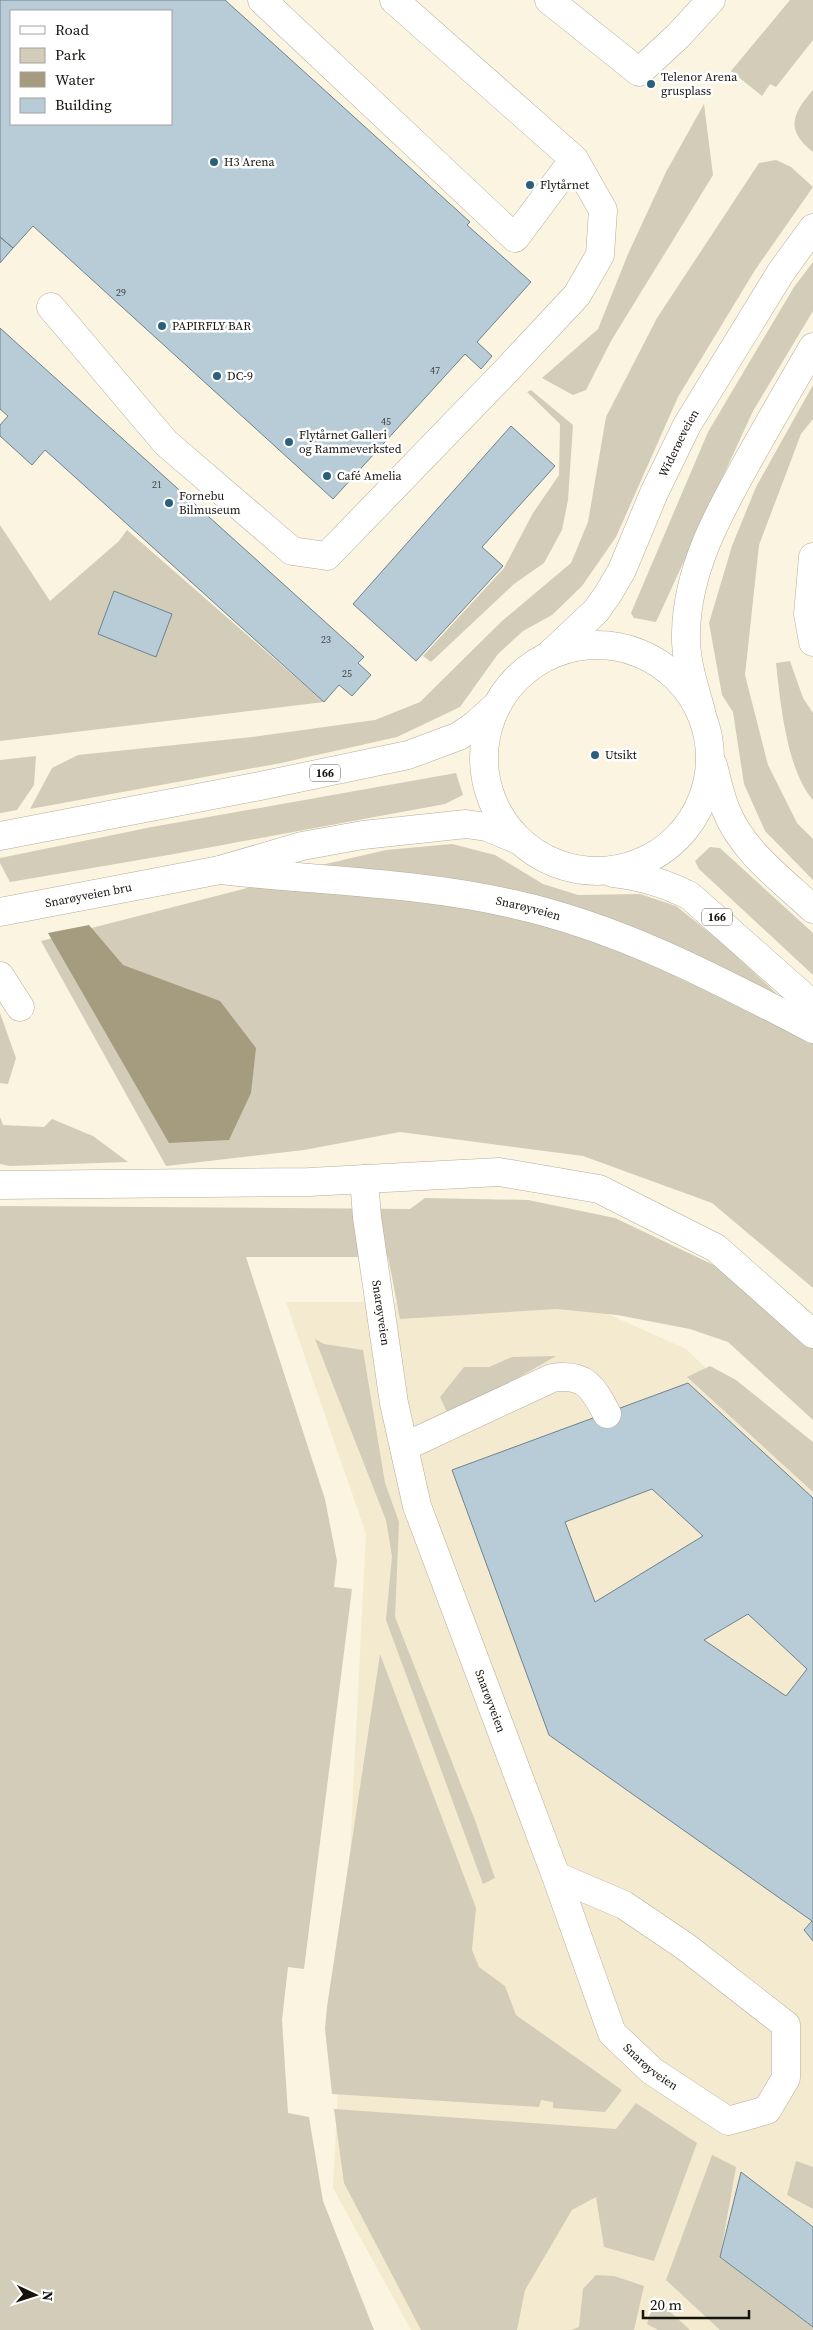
<svg xmlns="http://www.w3.org/2000/svg" width="813" height="2330" viewBox="0 0 813 2330" font-family="'Source Serif 4',serif">
	<style>
		.built { fill: #f4eacf }
		.green { fill: #d2ccb9 }
		.water { fill: #a59c80 }
		.building { fill: #b8ccd8; stroke: #6f828d; fill-rule: evenodd }
		.lines { fill: none; stroke-linecap: round; stroke-linejoin: round }
		.minor-casing { stroke: #b3ad9a; stroke-width: 29 }
		.major-casing { stroke: #b3ad9a; stroke-width: 29 }
		.minor { stroke: #fff; stroke-width: 28 }
		.major { stroke: #fff; stroke-width: 28 }
		.poi-dot { fill: #2b607c; stroke: #fff; stroke-width: 2 }
		.labels { text-anchor: middle; dominant-baseline: central; stroke-width: 5; stroke-linejoin: round; paint-order: stroke }
		.number-label { font-size: 10px; fill: #3e4140 }
		.shield { fill: #fff; stroke: #5c5a56; stroke-width: 1 }
		.shield-label { font-size: 11px; font-weight: bold; fill: #16130d }
		.poi-label { font-size: 12px; fill: #16130d; stroke: #fff; text-anchor: start }
		.street-label { font-size: 12px; fill: #16130d; stroke: #fff }
	</style>
	<rect width="100%" height="100%" fill="#fbf4e0"/>
	<!-- built -->
	<path class="built" d="M286 1302H581L686 1349 813 1470V2330H411L333 2188 366 1534Z"/>
	<!-- green -->
	<path class="green" d="M790 0H813V40L776 87 770 84 762 96 731 71Z
		M813 90V152C785 130 792 114 813 90Z
		M704 104 713 175 611 341 586 390 573 395 542 378 598 329 628 254 666 172Z
		M776 160 791 167 813 187 755 270 678 397 616 537 582 586 552 615 523 631 498 654 460 707 397 737 281 763 30 809 52 768 78 755 252 737 375 720 420 702 502 621 571 563 588 522 606 417 657 318 759 163Z
		M813 262V311L753 411 656 622 634 618 631 613 708 432 794 287Z
		M813 385V419L801 434 759 545 745 675 768 765 797 823 813 839V880L765 831 744 784 733 712 722 695 709 623 732 546 756 487Z
		M531 390 573 425 568 500 562 530 544 563 514 584 431 662 423 656 504 568 533 513 559 475 560 424 527 392Z
		M0 525 50 601 119 541 127 530 324 702 0 741Z
		M790 661 803 698 813 713V800C787 771 780 701 776 663Z
		M36 756 34 785 17 810 0 813V760Z
		M456 773 463 795 445 804 174 854 10 882 0 863V858L152 827Z
		M452 844 495 855 543 884 578 895 640 894 676 906 720 941 793 1009 813 1035V1288L712 1203 583 1156 400 1132 304 1150 166 1166 41 941 313 871 300 870 386 850Z
		M710 847 720 848 813 933V975L699 869 695 861Z
		M0 1013 16 1058 8 1084 0 1083Z
		M0 1117 3 1125 44 1127 52 1119 93 1136 128 1162 10 1166 0 1164Z
		M425 1198 528 1200 615 1218 718 1267 813 1348V1420L728 1342 690 1329 617 1315 557 1309 400 1319 388 1257H246L325 1499 337 1561 334 1587 352 1589 304 1969 288 1967 282 2020 288 2113 309 2117 323 2201 374 2330H0V1206L410 1209Z
		M315 1339 324 1344 363 1350 385 1483 399 1522 395 1617 476 1823 495 1878 483 1884 386 1620 392 1556 386 1520Z
		M556 1356 516 1379 447 1412 440 1397 464 1367H489L512 1357Z
		M710 1366 736 1380 813 1442V1492L687 1377Z
		M380 1654 476 1908 472 1950 479 1967 505 1986 516 2015 622 2090 605 2112 553 2108V2102L541 2100 539 2107 332 2094 325 2029 327 2007Z
		M636 2103 697 2143 654 2261 604 2247 596 2197 572 2210 525 2290 517 2330H421L344 2183 334 2109 616 2129Z
		M712 2155 736 2167 720 2257 813 2327V2330H720L666 2280Z
		M796 2161 813 2167V2209L787 2195Z
		M596 2275 614 2276 644 2286 634 2330H571L579 2327 583 2289Z
		M655 2298 690 2330H658L647 2324Z"/>
	<!-- water -->
	<path class="water" d="M89 925 123 965 220 1001 256 1048 251 1093 229 1140 169 1143 48 933Z"/>
	<!-- building -->
	<path class="building" d="M0 0H225L470 222 467 225 531 282 477 342 492 356 481 369 465 354 333 499 33 226 13 248 0 237ZM11 11H171V124H11Z
		M0 237 13 248 0 263Z
		M0 328 364 657 358 663 371 675 352 696 339 685 324 702 45 450 32 465 0 436V425L8 416 0 409Z
		M511 426 555 466 482 547 503 566 416 661 353 604Z
		M114 591 172 614 156 657 98 634Z
		M688 1383 813 1498V1941L804 1930 812 1921 549 1735 452 1470ZM652 1489 703 1536 595 1602 565 1522ZM748 1614 807 1669 786 1696 704 1640Z
		M741 2172 813 2227V2327L720 2257Z"/>
	<g class="lines">
		<!-- minor casing -->
		<g class="minor-casing">
			<g id="minor">
				<path d="M262 0 515 238 574 159"/>
				<path d="M549 0 639 72 678 36 711 0"/>
				<path d="M51 307 166 443 292 551 327 556 505 372 577 295 600 255 603 210 574 159 394 0"/>
				<path d="M813 557 808 614 813 642"/>
				<path id="s1" d="M549 655 596 611 608 594 622 570 654 493 687 425 781 272 813 228"/>
				<path d="M701 711C694 686 685 659 686 633 687 572 716 518 745 466 767 426 790 387 813 347"/>
				<path id="s2" d="M220 870C318 881 417 882 513 904 621 928 717 979 813 1029"/>
				<path d="M0 976 20 1007"/>
				<path id="s3" d="M364 1179 367 1217 394 1403 417 1506 556 1876 612 2033 652 2071 728 2121 767 2110 786 2078V2025L686 1947 624 1905 556 1876"/>
				<path d="M0 1185 309 1182 499 1172 599 1189 716 1248 813 1334"/>
				<path d="M404 1447 552 1378C585 1373 593 1387 607 1414"/>
			</g>
		</g>
		<!-- major casing -->
		<g class="major-casing">
			<g id="major">
				<circle cx="597" cy="758" r="113"/>
				<path d="M713 765C717 780 720 796 726 810 742 851 782 880 813 909"/>
				<path d="M0 836 260 786 408 755 459 736 475 725 496 706"/>
				<path d="M613 873C641 876 665 883 690 896L813 1005"/>
				<path id="s4" d="M0 912 220 870 302 846 363 835 466 824 487 827 518 840"/>
			</g>
		</g>
		<!-- minor -->
		<use href="#minor" class="minor"/>
		<!-- major -->
		<use href="#major" class="major"/>
	</g>
	<!-- markers -->
	<g class="poi-dot">
		<circle cx="651" cy="84" r="5"/>
		<circle cx="214" cy="162" r="5"/>
		<circle cx="530" cy="185" r="5"/>
		<circle cx="162" cy="326" r="5"/>
		<circle cx="217" cy="376" r="5"/>
		<circle cx="289" cy="442" r="5"/>
		<circle cx="327" cy="476" r="5"/>
		<circle cx="169" cy="503" r="5"/>
		<circle cx="595" cy="755" r="5"/>
	</g>
	<g class="labels">
		<!-- number labels -->
		<g class="number-label">
			<text x="121" y="292">29</text>
			<text x="435" y="370">47</text>
			<text x="386" y="421">45</text>
			<text x="157" y="484">21</text>
			<text x="326" y="639">23</text>
			<text x="347" y="673">25</text>
		</g>
		<!-- shield labels -->
		<g class="shield">
			<rect x="310" y="764.5" width="30" height="17" rx="4"/>
			<rect x="702" y="908.5" width="30" height="17" rx="4"/>
		</g>
		<g class="shield-label">
			<text x="325" y="773">166</text>
			<text x="717" y="917">166</text>
		</g>
		<!-- poi labels -->
		<g class="poi-label">
			<text x="661" y="77">Telenor Arena<tspan x="661" dy="14">grusplass</tspan></text>
			<text x="224" y="162">H3 Arena</text>
			<text x="540" y="185">Flytårnet</text>
			<text x="172" y="326">PAPIRFLY BAR</text>
			<text x="227" y="376">DC‑9</text>
			<text x="299" y="435">Flytårnet Galleri<tspan x="299" dy="14">og Rammeverksted</tspan></text>
			<text x="337" y="476">Café Amelia</text>
			<text x="179" y="496">Fornebu<tspan x="179" dy="14">Bilmuseum</tspan></text>
			<text x="605" y="755">Utsikt</text>
		</g>
		<!-- street labels -->
		<g class="street-label">
			<text stroke="none"><textPath href="#s1" startOffset="252">Widerøeveien</textPath></text>
			<text stroke="none"><textPath href="#s4" startOffset="90">Snarøyveien bru</textPath></text>
			<text stroke="none"><textPath href="#s2" startOffset="311">Snarøyveien</textPath></text>
			<text stroke="none"><textPath href="#s3" startOffset="135">Snarøyveien</textPath></text>
			<text stroke="none"><textPath href="#s3" startOffset="540">Snarøyveien</textPath></text>
			<text stroke="none"><textPath href="#s3" startOffset="945">Snarøyveien</textPath></text>
		</g>
	</g>
	<!-- legend -->
	<rect x="10" y="10" width="162" height="115" fill="#ffffff" stroke="#a2a19e"/>
	<rect x="20" y="26" width="25" height="8" fill="#ffffff" stroke="#a2a19e"/>
	<text x="55" y="35" font-size="15" fill="#16130d">Road</text>
	<rect x="20" y="48" width="25" height="15" fill="#d2ccb9" stroke="#a2a19e"/>
	<text x="55" y="60" font-size="15" fill="#16130d">Park</text>
	<rect x="20" y="72" width="25" height="15" fill="#a59c80" stroke="#a2a19e"/>
	<text x="55" y="85" font-size="15" fill="#16130d">Water</text>
	<rect x="20" y="98" width="25" height="15" fill="#b8ccd8" stroke="#a2a19e"/>
	<text x="55" y="110" font-size="15" fill="#16130d">Building</text>
	<!-- north arrow -->
	<g transform="translate(35 2295) rotate(94)" stroke="#ffffff" stroke-width="4" paint-order="stroke">
	<path d="M0-4L9 19L0 12L-9 19Z" fill="#16130d"/>
	<text y="-8" font-size="14" font-weight="bold" text-anchor="middle" fill="#16130d">N</text>
	</g>
	<!-- scale -->
	<path d="M643 2310v8h106v-8" fill="none" stroke="#16130d" stroke-width="2.5"/>
	<text x="650" y="2310" font-size="15" fill="#16130d" stroke="#ffffff" stroke-width="4" paint-order="stroke">20 m</text>
</svg>
